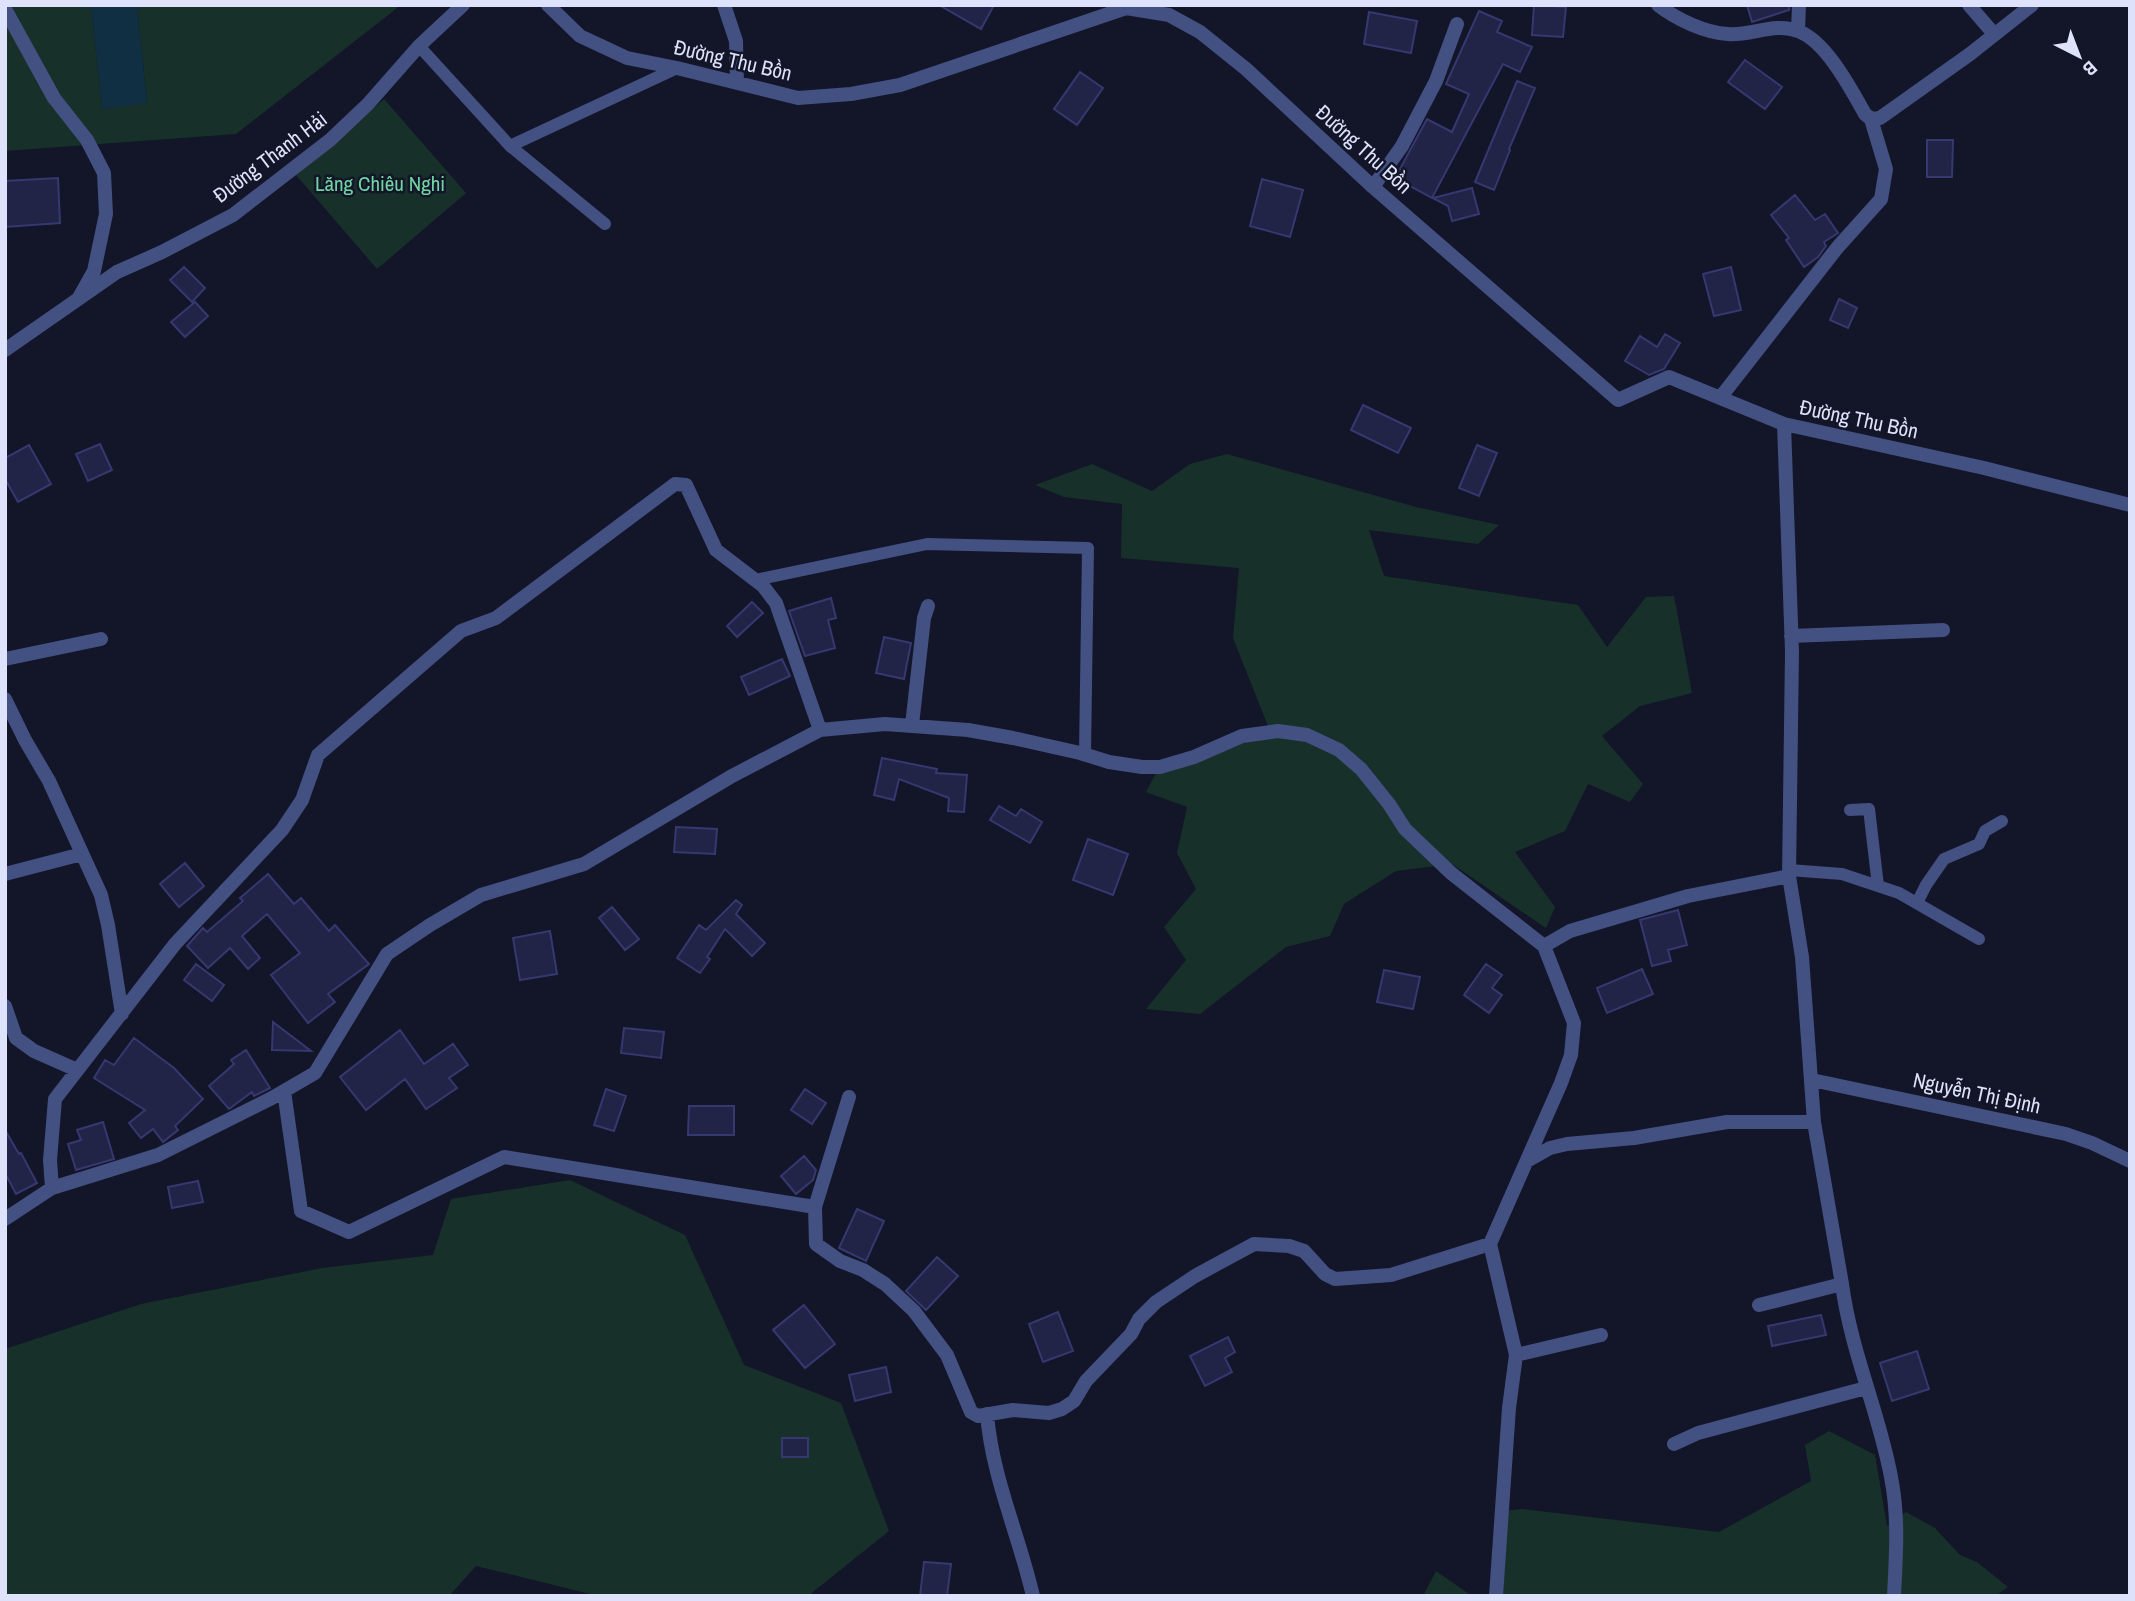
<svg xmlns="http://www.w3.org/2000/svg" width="2135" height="1601" viewBox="0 0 2135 1601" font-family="'Archivo Narrow',sans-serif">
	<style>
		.green { fill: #17312a }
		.water { fill: #112f43 }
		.building { fill: #212347; stroke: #363870; stroke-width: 2 }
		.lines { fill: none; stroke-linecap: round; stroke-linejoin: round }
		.service { stroke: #435082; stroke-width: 12 }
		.minor { stroke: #435082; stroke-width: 14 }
		.labels { text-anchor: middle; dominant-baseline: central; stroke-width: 5; stroke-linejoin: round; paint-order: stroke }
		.street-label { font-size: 21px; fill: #dee2fb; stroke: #131528 }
		.park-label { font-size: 21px; fill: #70d5a3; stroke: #131528 }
	</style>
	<rect width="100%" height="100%" fill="#131528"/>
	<!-- green -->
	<path class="green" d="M5 5H91L102 109 147 102 137 5H401L236 134 5 151Z
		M384 99 466 193 377 269 296 175Z
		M1227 454 1416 507 1499 525 1478 544 1369 530 1384 576 1578 605 1607 647 1646 597 1674 596 1692 693 1640 706 1602 736 1643 784 1630 802 1588 784 1565 831 1515 852 1555 907 1546 928 1452 864 1396 871 1344 904 1330 936 1286 947 1200 1014 1146 1009 1186 960 1164 927 1196 889 1177 853 1187 807 1146 792 1162 762 1268 726 1233 638 1239 568 1121 558 1122 504 1064 497 1035 485 1092 464 1152 491 1190 464Z
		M570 1180 685 1235 744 1365 841 1403 889 1531 808 1596H598L476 1566 449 1596H5V1349L141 1304 322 1268 433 1255 451 1199Z
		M1829 1431 1875 1455 1887 1526 1906 1512 1935 1528 1960 1555 1977 1562 2008 1587 1995 1596H1496L1495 1512 1522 1509 1719 1532 1811 1481 1805 1445Z
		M1436 1571 1472 1596H1423Z"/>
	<!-- water -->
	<path class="water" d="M91 5H137L147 103 102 109Z"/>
	<!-- building -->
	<path class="building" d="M939 5H994L981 29Z
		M1534 5 1566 7 1563 37 1532 35Z
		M1747 5H1789V10L1752 22Z
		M1479 11 1502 21 1497 32 1532 47 1520 72 1503 64 1432 198 1395 178 1427 119 1452 132 1469 94 1446 84Z
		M1369 12 1417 21 1411 53 1364 44Z
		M1745 60 1782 87 1765 109 1728 82Z
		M1080 72 1103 88 1077 125 1054 109Z
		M1517 81 1535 88 1509 149 1510 150 1494 190 1475 182Z
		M1927 140H1953L1952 177H1927Z
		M58 178 60 223 5 227V181Z
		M1262 179 1303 190 1290 237 1250 226Z
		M1472 188 1479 214 1452 221 1448 206 1433 198Z
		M1795 195 1815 220 1825 214 1838 233 1824 242 1826 246 1818 257 1804 267 1786 240 1789 238 1771 215Z
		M184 267 205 288 192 302 170 280Z
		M1731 267 1741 310 1714 316 1703 274Z
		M1839 299 1857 308 1848 328 1830 320Z
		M195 302 208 316 185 337 171 322Z
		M1665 334 1680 343 1664 369 1649 375 1625 361 1640 336 1657 347Z
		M1363 405 1411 428 1398 453 1351 430Z
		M100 444 112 470 88 481 76 454Z
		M29 445 51 484 18 502 5 479V458Z
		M1477 445 1497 453 1479 496 1459 488Z
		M831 598 836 618 828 620 835 648 805 656 789 611Z
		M752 602 763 613 737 637 727 626Z
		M884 637 911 643 904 679 876 673Z
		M782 659 790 676 749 695 741 677Z
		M882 758 937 769 936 773 967 775 964 812 948 811 949 798 899 779 894 800 874 795Z
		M999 806 1016 816 1021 809 1042 822 1030 843 990 820Z
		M676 827 717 829 715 854 674 852Z
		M1088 839 1128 854 1113 895 1073 880Z
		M185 863 204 886 179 907 160 884Z
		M268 874 294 904 301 898 329 931 335 925 369 964 328 994 335 1002 308 1023 271 975 300 953 267 914 242 936 260 958 248 969 230 948 208 968 187 946 203 928 207 932 243 901 240 898Z
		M736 900 742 905 736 914 765 943 752 956 725 929 707 957 710 959 700 973 677 958 699 925 706 930Z
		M612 907 639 939 625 950 599 918Z
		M1678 910 1687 945 1668 950 1671 961 1652 966 1640 920Z
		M550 931 557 974 520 980 513 938Z
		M196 964 224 985 212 1001 184 980Z
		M1486 964 1502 975 1492 988 1502 995 1489 1013 1464 995Z
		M1642 969 1653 994 1607 1013 1597 988Z
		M1384 970 1420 977 1413 1009 1377 1002Z
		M273 1022 311 1051 272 1050Z
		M624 1028 664 1032 661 1058 621 1053Z
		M400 1030 424 1064 453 1044 468 1065 449 1078 457 1088 426 1109 405 1079 366 1110 340 1077Z
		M134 1038 174 1068 203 1099 175 1126 178 1130 163 1142 153 1129 141 1138 129 1123 145 1110 94 1078 105 1060 114 1065Z
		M246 1050 270 1088 254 1096 252 1092 229 1109 209 1086 234 1064 231 1060Z
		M606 1089 626 1096 614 1131 594 1125Z
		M805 1089 826 1103 812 1124 791 1110Z
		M689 1106H734V1135H688Z
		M103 1122 114 1159 76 1170 68 1144 81 1140 77 1130Z
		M5 1130 19 1154 21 1153 37 1183 16 1194 5 1173Z
		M804 1156 816 1170 813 1180 796 1194 781 1176Z
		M198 1181 203 1202 172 1208 168 1187Z
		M857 1209 884 1221 866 1261 839 1248Z
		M937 1257 958 1276 926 1310 906 1291Z
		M804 1305 835 1344 805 1368 773 1330Z
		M1058 1312 1073 1351 1043 1362 1029 1324Z
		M1821 1315 1826 1335 1772 1346 1768 1326Z
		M1228 1337 1235 1352 1225 1358 1232 1372 1205 1386 1190 1356Z
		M1917 1351 1929 1389 1892 1401 1880 1363Z
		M886 1367 891 1392 855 1401 849 1375Z
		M782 1438H808V1457H782Z
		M924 1562 951 1564 947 1596H920Z"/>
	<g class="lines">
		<!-- service -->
		<path class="service" d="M419 46 510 146 605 224
			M510 146 677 68
			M755 580 927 544 1088 548 1085 754
			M1850 810 1869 809 1878 886
			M1789 870 1842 874 1899 893 1979 939
			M1917 903 1926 885 1944 859 1979 844 1985 831 2002 821"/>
		<!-- minor -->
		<path class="minor" d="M548 5 580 36 627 58 677 68 798 98 851 94 900 85 1126 8 1169 15 1200 32 1246 69 1373 187 1618 400 1669 377 1784 424 1984 468 2130 505
			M724 5 736 41 737 83
			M1658 5C1676 19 1705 33 1728 34 1751 36 1775 22 1798 31 1826 41 1851 89 1865 114L1871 119 1880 118 1970 54 2032 5
			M1969 5 1994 34
			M5 9 54 98 87 140 104 173 106 214 94 271 80 296
			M1798 31 1799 5
			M1373 187 1402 146 1436 81 1457 24
			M5 350 117 272 162 252 233 215 330 140 368 104 419 46 463 5
			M1720 398 1837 248 1881 199 1886 169 1871 119
			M1791 636 1943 630
			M5 659 101 639
			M5 699 25 740 49 781 101 895 108 925 122 1014
			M912 725 924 618 928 606
			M5 874 82 854
			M1544 946 1570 931 1688 896 1789 876
			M5 1006 16 1038 34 1051 77 1070
			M1812 1080 2066 1134 2092 1143 2130 1161
			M284 1091 301 1211 349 1232 504 1157 815 1207
			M849 1097 815 1207 816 1244 840 1261 863 1270 885 1284 914 1311 947 1355 971 1412 978 1416 1013 1410 1049 1413 1062 1409 1074 1401 1086 1381 1131 1334 1139 1319 1156 1302 1195 1276 1254 1244 1289 1246 1304 1251 1325 1274 1335 1279 1391 1275 1490 1244 1516 1355 1509 1408 1496 1596
			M1527 1161 1550 1148 1567 1144 1634 1138 1727 1122H1814
			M52 1188 50 1160 55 1099 175 944 282 830 302 800 318 755 461 631 496 618 675 484 686 485 716 550 763 586 776 603 820 730
			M5 1219 52 1188 158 1155 272 1098 315 1073 387 954 430 925 481 895 584 864 732 776 820 730 885 724 968 730 1013 738 1080 753 1109 762 1142 767H1160L1194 757 1242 736 1278 731 1307 735 1339 750 1361 769 1389 804 1405 829 1451 873 1544 946 1574 1023 1571 1055 1561 1083 1490 1244
			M1842 1284C1851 1352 1879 1412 1891 1477 1899 1517 1896 1556 1894 1596
			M1759 1305 1842 1284 1814 1122 1802 957 1789 876 1792 652 1784 424
			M1516 1355 1601 1335
			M987 1414C992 1477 1019 1535 1033 1596
			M1674 1444 1698 1433 1866 1388"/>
	</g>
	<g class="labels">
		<!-- street labels -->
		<g class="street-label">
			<text transform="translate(733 60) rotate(13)">Đường Thu Bồn</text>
			<text transform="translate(1364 149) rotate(42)">Đường Thu Bồn</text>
			<text transform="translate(270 157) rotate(-37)">Đường Thanh Hải</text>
			<text transform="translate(1859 419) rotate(12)">Đường Thu Bồn</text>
			<text transform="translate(1977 1093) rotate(12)">Nguyễn Thị Định</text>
		</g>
		<!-- park labels -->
		<g class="park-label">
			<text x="380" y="183">Lăng Chiêu Nghi</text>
		</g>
	</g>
	<!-- border -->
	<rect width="2135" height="1601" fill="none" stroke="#dee2fb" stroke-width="14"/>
	<!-- north arrow -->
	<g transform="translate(2079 56) rotate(138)" stroke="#131528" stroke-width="5" paint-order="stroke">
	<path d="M0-5L12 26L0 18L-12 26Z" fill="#dee2fb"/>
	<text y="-10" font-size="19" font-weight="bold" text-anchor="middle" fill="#dee2fb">B</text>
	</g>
</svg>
